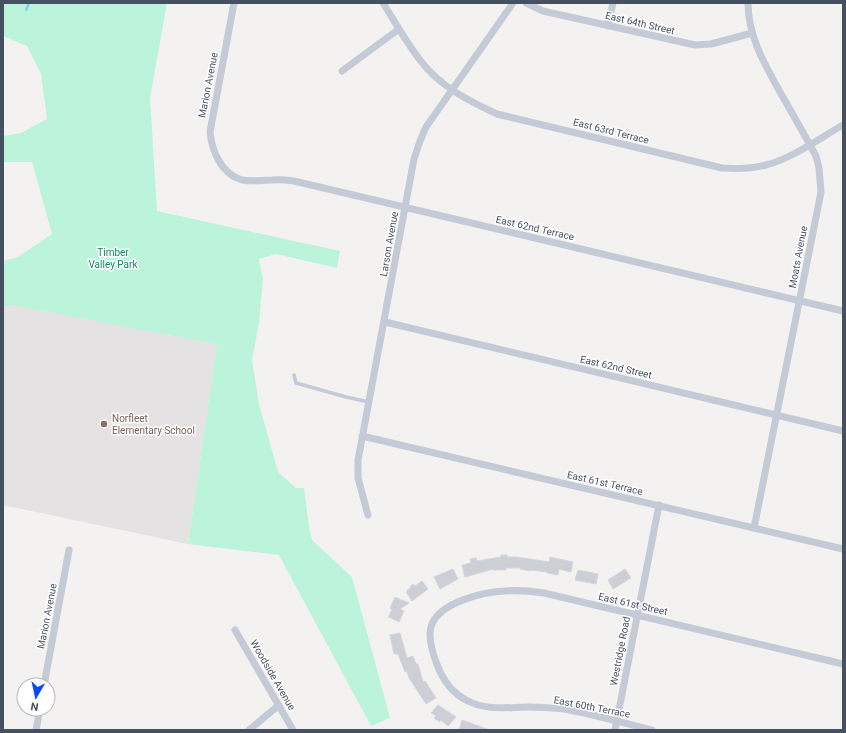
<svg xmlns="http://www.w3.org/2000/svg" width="846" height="733" viewBox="0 0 846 733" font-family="Roboto,sans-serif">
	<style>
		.education { fill: #e5e2e3 }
		.green { fill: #bcf4db }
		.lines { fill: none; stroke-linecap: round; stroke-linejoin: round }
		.stream { stroke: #86ccf5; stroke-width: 2.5 }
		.building { fill: #cdcfd7; stroke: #d4d6dd }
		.lane { stroke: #c4cbd7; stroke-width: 3.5 }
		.street { stroke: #c4cbd7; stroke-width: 7 }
		.education-dot { fill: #8d6e63; stroke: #fff; stroke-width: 1.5 }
		.labels { text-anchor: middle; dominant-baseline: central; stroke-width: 3; stroke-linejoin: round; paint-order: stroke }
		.street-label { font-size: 10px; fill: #475061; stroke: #fff }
		.park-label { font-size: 10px; fill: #0e855c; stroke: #fff }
		.education-label { font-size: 10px; fill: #785e54; stroke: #fff; text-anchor: start }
	</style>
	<rect width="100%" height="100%" fill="#f4f1f1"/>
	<!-- education -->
	<path class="education" d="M29 302 101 321 168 335 217 344 188 544 3 505V307Z"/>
	<!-- green -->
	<path class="green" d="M3 3H167L150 98 157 211 340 251 337 268 276 254 259 259 263 279 259 323 252 360 259 404 278 472 296 488H304L309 527 312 540 352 577 390 718 371 726 279 555 188 544 217 344 168 335 13 305 3 307V261L18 257 52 234 32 162H3V136L21 133 47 119 41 74 27 46 3 36Z"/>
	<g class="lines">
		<!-- stream -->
		<path class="stream" d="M26 10 29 3"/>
	</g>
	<!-- building -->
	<path class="building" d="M501 555H507V557H516L549 562 550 557 573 562 571 572 559 569 558 575 547 573V572L532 570 531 571 520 569V568H506V570H493V569L465 577 462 565 471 563 470 559 476 558 477 561 501 557Z
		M453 569 458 579 440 589 434 577Z
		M625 569 631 578 613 589 608 580Z
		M578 570 598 574 596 584 575 580Z
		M422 581 428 589 412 601 406 592 413 584 415 586Z
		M395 597 409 603 400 609 404 611 399 622 389 617 388 618 392 609 390 608Z
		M400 633 407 658 413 656 416 664H418L423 682 425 681 436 698 426 704 409 678 407 671 405 672 398 654H394L390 635Z
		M438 705 456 717 448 726 441 720 440 722 434 718 436 716 431 713Z
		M462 720 487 729 486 730H459Z"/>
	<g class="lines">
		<!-- lane -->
		<path class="lane" d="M294 375 296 383 346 397 369 402"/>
		<!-- street -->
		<path class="street" d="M234 3 210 132C212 151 221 174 242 180 252 182 263 180 273 180 280 179 287 180 294 181L843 311
			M383 3C395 22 406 42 420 60 439 86 469 101 497 114L722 168C737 169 751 169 766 165 791 159 820 138 843 125
			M526 3 543 11 695 45 711 44 752 33
			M748 3C748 36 764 63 780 92 792 113 804 134 816 156L819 168 821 192 754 528
			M608 26 613 3
			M342 71 399 29
			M385 322 843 431
			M362 436 843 549
			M368 515 358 478V460L414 159 420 141 426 127 513 3
			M235 630 293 730
			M44 685 69 550
			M36 730 40 709
			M249 730 279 705
			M615 730 659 505
			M652 730C623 723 593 714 564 709 553 708 541 707 530 707 509 707 487 711 468 701 451 693 442 679 436 662 432 651 427 635 432 624 441 602 484 592 504 591 518 590 531 591 544 593L843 664"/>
	</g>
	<!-- markers -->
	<circle class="education-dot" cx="104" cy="424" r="4"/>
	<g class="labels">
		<!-- street labels -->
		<g class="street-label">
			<text transform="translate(640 23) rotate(13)">East 64th Street</text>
			<text transform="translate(208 85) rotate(-79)">Marion Avenue</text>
			<text transform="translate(611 131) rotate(14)">East 63rd Terrace</text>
			<text transform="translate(535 228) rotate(13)">East 62nd Terrace</text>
			<text transform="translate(389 244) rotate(-80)">Larson Avenue</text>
			<text transform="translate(798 257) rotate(-79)">Moats Avenue</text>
			<text transform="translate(616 367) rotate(13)">East 62nd Street</text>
			<text transform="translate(605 483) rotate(13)">East 61st Terrace</text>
			<text transform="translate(633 604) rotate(13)">East 61st Street</text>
			<text transform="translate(47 616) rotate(-79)">Marion Avenue</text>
			<text transform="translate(620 651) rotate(-79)">Westridge Road</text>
			<text transform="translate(273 675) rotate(60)">Woodside Avenue</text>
			<text transform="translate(592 707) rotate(11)">East 60th Terrace</text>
		</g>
		<!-- park labels -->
		<g class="park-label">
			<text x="113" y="252">Timber<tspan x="113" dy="12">Valley Park</tspan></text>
		</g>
		<!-- education labels -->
		<g class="education-label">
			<text x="112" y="418">Norfleet<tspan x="112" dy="12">Elementary School</tspan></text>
		</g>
	</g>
	<!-- border -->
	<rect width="846" height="733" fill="none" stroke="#475061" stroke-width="8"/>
	<!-- north arrow -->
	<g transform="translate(36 697) rotate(189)"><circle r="19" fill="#ffffff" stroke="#b5b9c0"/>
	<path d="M0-3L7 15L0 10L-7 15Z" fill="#074bf7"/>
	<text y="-6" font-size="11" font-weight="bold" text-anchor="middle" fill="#475061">N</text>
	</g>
</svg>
